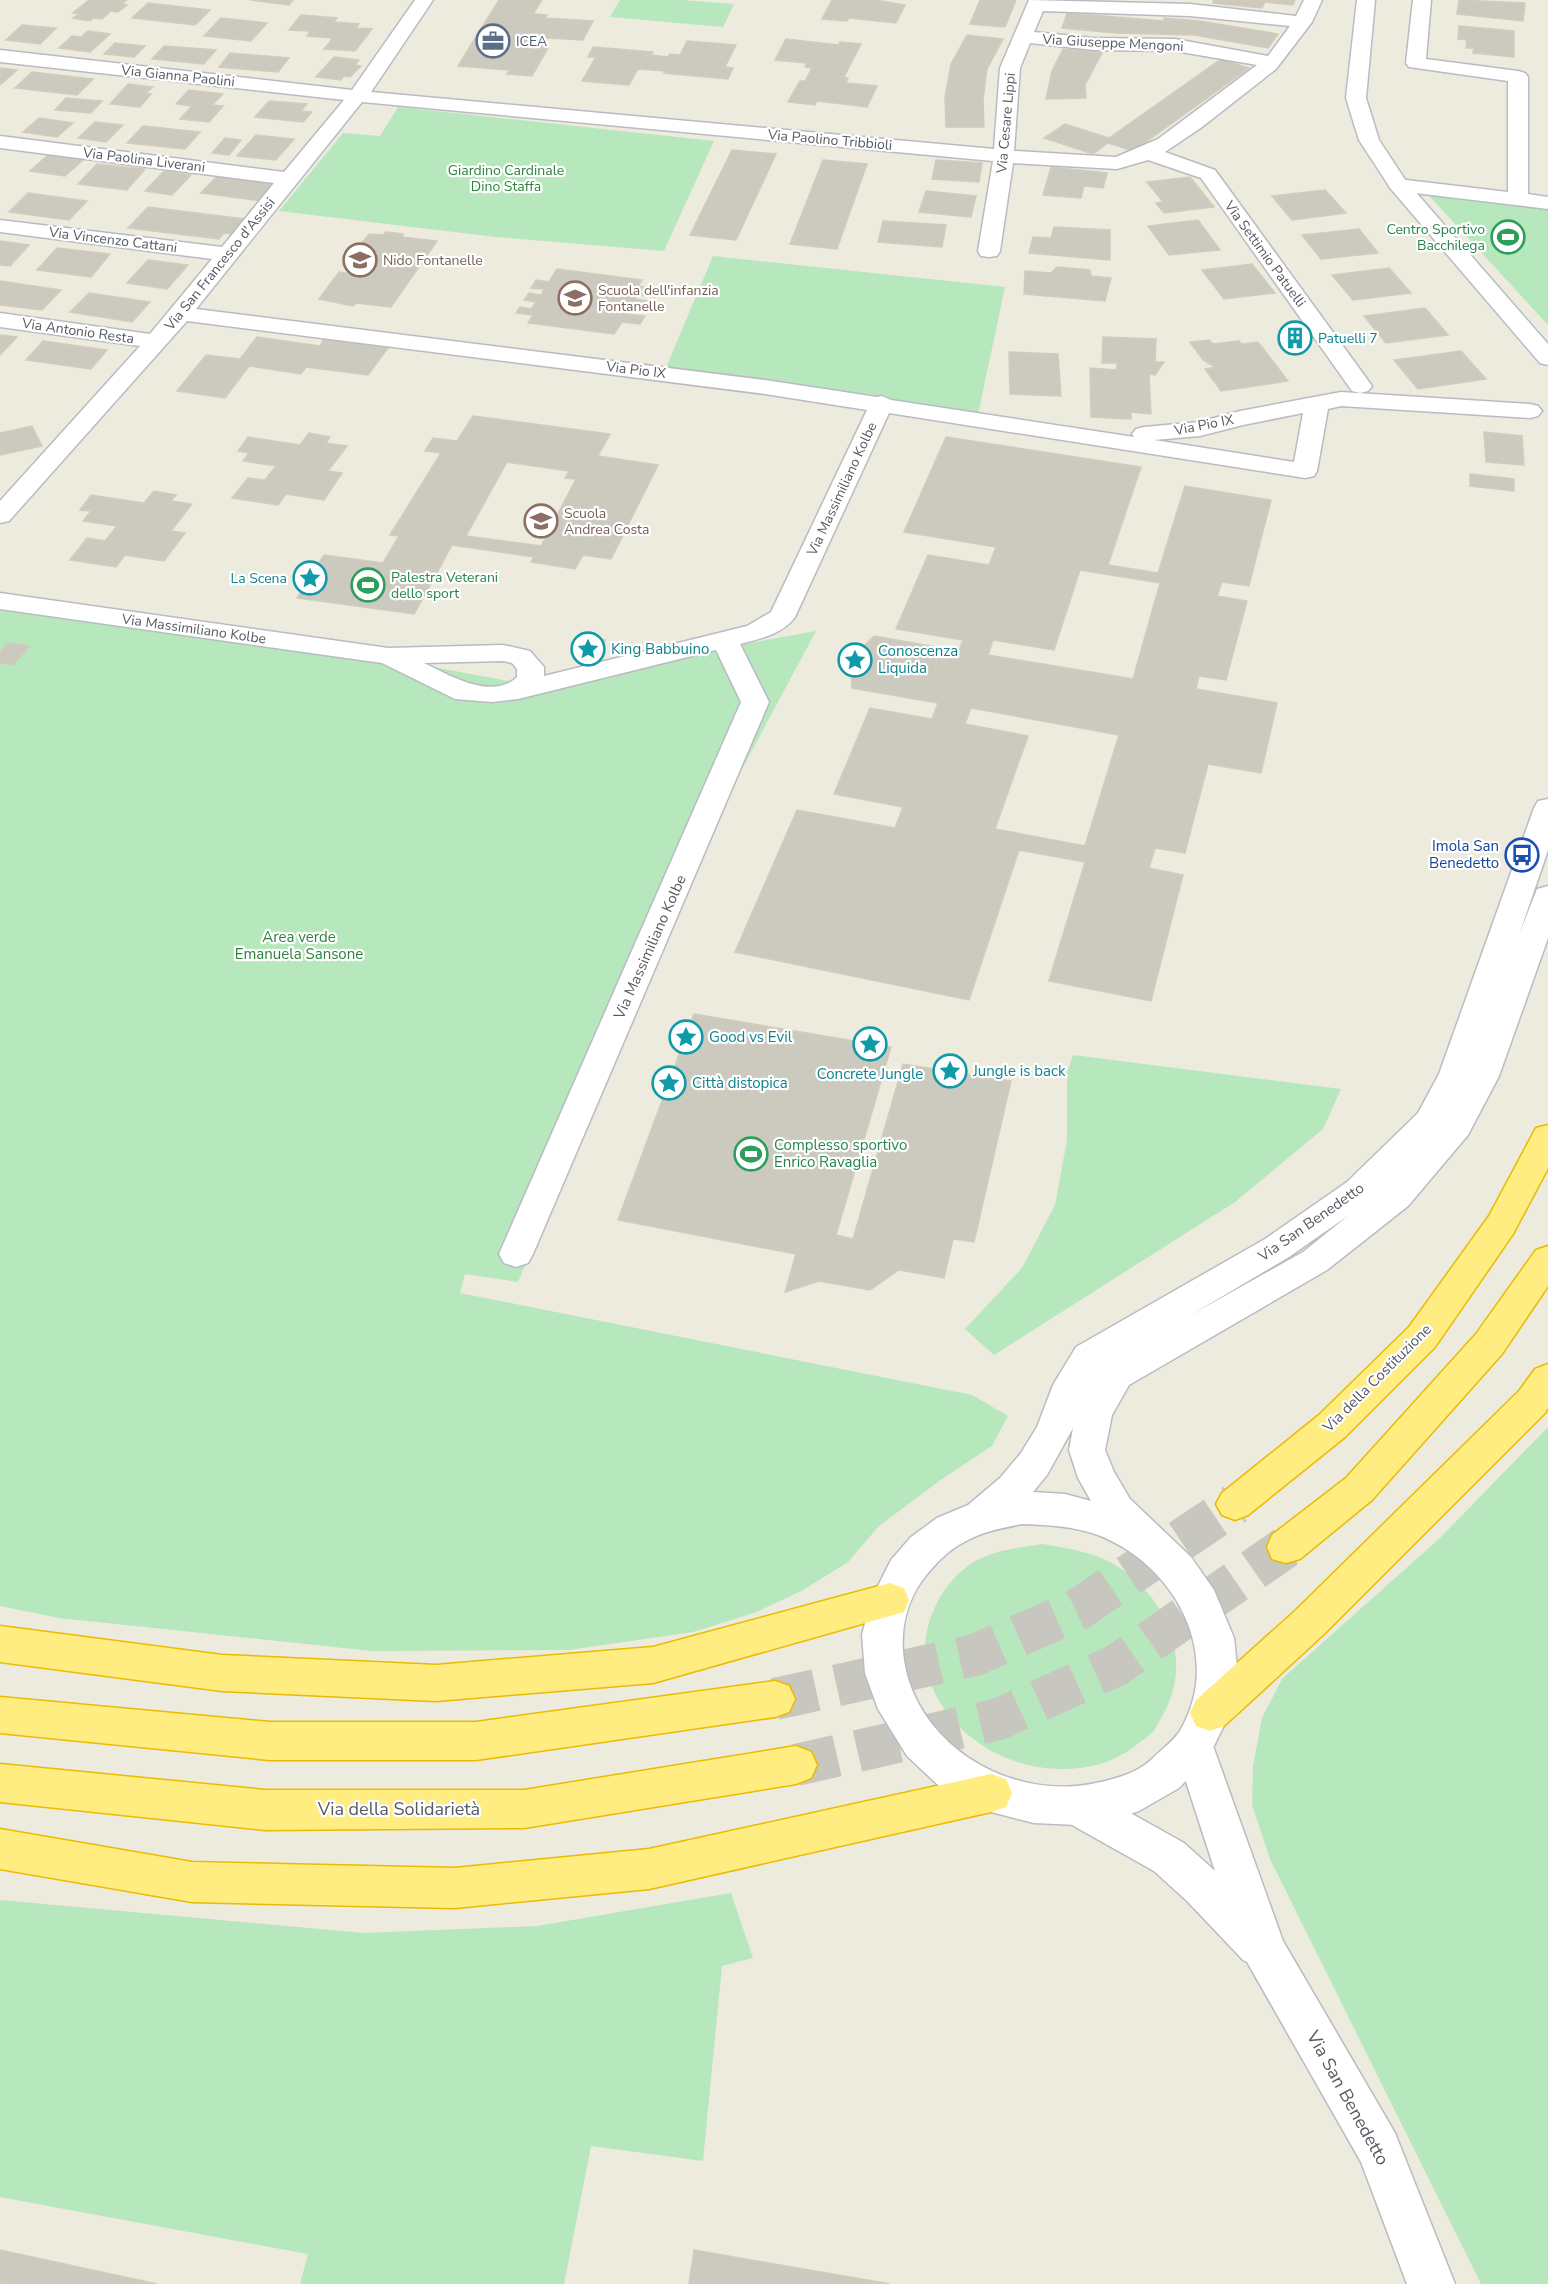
<svg xmlns="http://www.w3.org/2000/svg" width="1548" height="2284" viewBox="0 0 1548 2284" font-family="'Nunito Sans',sans-serif">
	<style>
		.green { fill: #b7e7bc }
		.building { fill: #ccc9bf; stroke: #d1cdbc; stroke-width: 1.5; fill-rule: evenodd }
		.lines { fill: none; stroke-linecap: round; stroke-linejoin: round }
		.highway-tunnel { stroke: #c7c7bf; stroke-width: 42; stroke-dasharray: 42 21; stroke-linecap: butt }
		.street-casing { stroke: #b9bbc2; stroke-width: 3 }
		.secondary-casing { stroke: #b9bcc4; stroke-width: 3 }
		.highway-casing { stroke: #eabb00; stroke-width: 3 }
		.street { fill: #fff; fill-rule: evenodd }
		.secondary { fill: #fff; fill-rule: evenodd }
		.highway { fill: #ffed82; fill-rule: evenodd }
		.labels { text-anchor: middle; dominant-baseline: central; stroke-width: 4.5; stroke-linejoin: round; paint-order: stroke }
		.far-service-label { font-size: 14px; fill: #4e5e75; stroke: #fff; text-anchor: start }
		.far-street-label { font-size: 14px; fill: #575a61; stroke: #fff }
		.far-park-label { font-size: 14px; fill: #2d833a; stroke: #fff }
		.far-leisure-label { font-size: 14px; fill: #27864d; stroke: #fff; text-anchor: end }
		.far-education-label { font-size: 14px; fill: #785e54; stroke: #fff; text-anchor: start }
		.far-culture-label { font-size: 14px; fill: #0d838f; stroke: #fff; text-anchor: start }
		.culture-label { font-size: 15px; fill: #0d838f; stroke: #fff; text-anchor: start }
		.transit-label { font-size: 15px; fill: #164399; stroke: #fff; text-anchor: end }
		.park-label { font-size: 15px; fill: #2d833a; stroke: #fff }
		.street-label { font-size: 15px; fill: #575a61; stroke: #fff }
		.leisure-label { font-size: 15px; fill: #27864d; stroke: #fff; text-anchor: start }
		.near-street-label { font-size: 18px; fill: #575a61; stroke: #fff }
	</style>
	<rect width="100%" height="100%" fill="#ecebde"/>
	<!-- green -->
	<path class="green" d="M620 0H683L734 4 723 27 610 17Z
		M398 107H399L714 141 664 251 496 237 279 211 343 133 380 136Z
		M1423 189 1548 202V325Z
		M713 256 1005 287 977 419 665 370Z
		M0 604 250 633 525 684 816 631 710 829 518 1282 465 1274 460 1293 972 1395 1008 1416 992 1446 942 1479 879 1526 848 1562 803 1590 757 1612 693 1632 569 1650 372 1651 59 1618 0 1606Z
		M1073 1055 1341 1089 1323 1129 1235 1202 994 1355 965 1329 1022 1268 1055 1205 1067 1140V1073Z
		M1548 1427V2284H1481L1270 1859 1252 1805 1253 1766 1262 1718 1282 1679 1441 1537Z
		M1043 1544C1069 1549 1097 1552 1120 1568 1170 1603 1194 1663 1161 1718 1158 1723 1156 1729 1152 1733 1147 1738 1139 1742 1134 1747 1111 1764 1085 1770 1057 1769 977 1767 896 1689 935 1607 942 1591 954 1576 969 1565 991 1550 1017 1548 1043 1544Z
		M731 1893 753 1958 722 1966 703 2161 591 2146 564 2284H300L308 2254 0 2197V1900L364 1933 537 1926Z"/>
	<!-- building -->
	<path class="building" d="M89 0H127L122 4 127 5 118 12 111 11 102 19 93 18 90 21 73 18 79 14 73 13Z
		M250 0H293L289 5Z
		M499 0H542L533 14 522 13 507 37 513 38 506 49 470 46Z
		M832 0H876L905 5 896 23 849 18 847 21 822 19Z
		M980 0H1016L1005 27 970 24Z
		M1214 0H1295L1293 5 1265 2 1262 8 1213 3Z
		M1459 0 1525 3 1523 21 1457 14Z
		M148 3 210 10 195 25 132 18Z
		M522 13 547 15 545 18 593 21 583 40 547 38 541 48H548L532 76 507 74 509 70 458 66 470 46 506 49 513 38 507 37Z
		M1067 13 1164 21V18L1200 21 1278 34 1268 48 1194 35 1116 33 1062 28Z
		M301 15 337 18 334 22 359 24 356 28 372 29 355 51 324 49 333 38 307 36 310 31 289 30Z
		M221 18 267 23 251 41 204 36Z
		M22 25 56 28 40 44 6 40Z
		M1459 26 1514 31V57L1473 53 1474 48H1466L1467 40 1458 39Z
		M88 31 110 34 90 52 59 48 72 36 81 37Z
		M967 35 1003 39 987 69 983 99 984 127H946L945 97 951 64Z
		M786 39 839 45 840 42 861 44 844 77 848 78 846 83 877 86 867 107 817 101 815 105 788 102 800 81H805L812 68 805 67 807 63 775 60Z
		M687 41 736 45 725 67 733 68 728 79 664 73 665 71 638 69 629 85 582 81 596 57H588L593 47 653 52 651 55 668 57 670 54 680 55Z
		M115 43 145 46 134 57 104 54Z
		M164 46 216 50 204 64 152 59Z
		M1063 49 1102 53 1085 85 1086 98 1046 99 1052 71Z
		M230 53 289 58 278 72 219 67Z
		M334 57 359 60 355 65 361 66 350 77 344 76 341 80 316 77Z
		M1221 59 1249 68 1133 151 1108 143 1093 154 1044 138 1065 124 1109 138Z
		M0 68 17 70 0 85Z
		M32 72 93 79 77 95 15 88Z
		M128 84 153 87 146 93 151 94 140 107 110 104Z
		M189 90 223 94 212 105 223 106 209 122 180 119 192 106 176 104Z
		M66 98 102 101 91 113 55 110Z
		M269 101 307 104 301 111 312 112 303 122 255 117Z
		M39 118 73 123 57 137 23 132Z
		M95 122 123 125 106 142 78 138Z
		M143 126 200 132 185 149 127 143Z
		M256 135 294 139 276 160 237 156Z
		M225 138 241 140 229 155 212 153Z
		M732 150 776 154 736 240 690 235Z
		M48 155 83 160 65 176 30 171Z
		M823 160 867 164 837 249 790 244Z
		M936 160 982 163 979 182 932 179Z
		M97 164 145 169 127 190 78 184Z
		M1051 167 1107 173 1103 188 1084 186 1081 198 1043 195Z
		M164 171 191 175 172 195 145 191Z
		M217 176 276 183 261 201 201 193Z
		M1190 177 1214 207 1164 213 1156 203 1163 202 1147 182Z
		M1325 190 1346 213 1292 220 1272 196Z
		M926 191 976 196 971 217 919 212Z
		M28 193 87 201 69 220 9 212Z
		M148 207 246 219 233 234 224 233 219 239 128 228Z
		M1198 220 1220 250 1169 255 1148 226Z
		M883 221 946 225 942 247 878 242Z
		M1054 227 1110 230V260L1029 253 1033 237 1051 238Z
		M1359 229 1378 253 1321 259 1302 235Z
		M386 232 403 234 402 237 437 241 391 307 356 303 353 306 319 299 339 272 353 274 361 262 348 261 369 234 383 235Z
		M0 241 29 245 10 266 0 265Z
		M57 248 110 254 91 277 37 270Z
		M148 260 188 265 167 289 127 283Z
		M1252 264 1275 293 1224 299 1202 270Z
		M1057 267 1090 270 1091 276 1111 278 1105 301 1024 294 1025 271 1051 273Z
		M1389 268 1411 293 1353 300 1332 275Z
		M557 269 642 280 638 286 661 289 656 297 637 295 635 299 653 302 648 311 630 308 627 314 645 316 640 324 622 322 614 334 528 323 533 315 516 313 520 307 531 309 536 302 524 300 529 293 541 295 544 289 531 288 536 280 549 282Z
		M0 281 61 290 42 310 0 305Z
		M89 293 150 302 132 322 70 312Z
		M1425 308 1448 335 1386 343 1364 316Z
		M1299 332 1306 341 1291 343 1284 334Z
		M0 335 17 337 0 355Z
		M257 337 320 346 324 339 388 348 368 375 306 367 301 374 249 366 225 398 177 391 206 355 240 359Z
		M1103 337 1156 339 1155 362H1164L1155 375 1149 374 1151 414 1131 412V419L1091 417 1090 368 1117 370V363H1102Z
		M1209 340 1213 344 1239 341 1242 344 1258 342 1288 381 1221 391 1205 369 1215 367 1203 360 1190 342Z
		M43 341 107 350 91 369 26 360Z
		M1461 351 1486 379 1418 389 1394 360Z
		M1009 352 1058 354 1061 396 1010 394Z
		M473 416 610 434 598 456 658 465 611 559 583 555 575 569 531 562 534 557 452 545 438 571 383 563 399 536 390 535 441 453 425 451 433 438 457 441ZM507 462 569 471 565 478 576 479 541 546 466 536Z
		M32 426 42 446 0 455V433Z
		M1484 432 1522 436 1524 465 1486 462Z
		M309 433 330 437 326 443 347 446 328 471 342 473 324 500 286 494 278 505 232 498 248 478 265 480 276 466 243 461 249 453 238 451 248 437 300 445Z
		M946 437 1141 467 1108 565 1158 573 1185 486 1271 500 1249 586 1222 582 1217 596 1247 601 1226 680 1199 676 1196 689 1277 703 1261 773 1208 764 1185 853 1155 848 1149 868 1183 875 1151 1001 1049 981 1085 862 1019 850 969 1000 735 952 797 810 895 828 903 807 834 794 870 708 932 719 938 703 852 688 851 670 859 651 874 636 959 651 963 640 896 629 928 555 989 565 996 547 904 532ZM1080 570 1160 583 1133 679 988 655 993 640 1054 650ZM971 708 1119 735 1085 846 995 829 1028 736 965 724Z
		M1470 474 1514 479V491L1470 486Z
		M154 491 176 495 171 501 192 504 171 531 185 533 164 561 125 555 116 567 70 560 87 538 105 541 117 526 83 521 91 511 80 510 91 495 144 503Z
		M324 555 383 563 438 571 414 614 297 598Z
		M584 637 605 640 598 651 579 648Z
		M8 643 30 646 13 665 0 663V652Z
		M694 1014 891 1047 836 1235 853 1239 903 1064 1011 1081 974 1242 953 1239 944 1278 899 1270 870 1290 819 1281 785 1292 796 1254 618 1220Z
		M0 2250 157 2284H0Z
		M694 2250 890 2284H689Z"/>
	<g class="lines">
		<!-- highway-tunnel -->
		<path class="highway-tunnel" d="M775 1699 975 1655 1077 1610 1235 1504
			M796 1765 999 1719 1115 1666 1286 1547"/>
		<!-- street casing -->
		<g class="street-casing">
			<path id="street" d="M415 0H433L371 92 994 149 1000 68 1029 0 1190 4 1296 16 1304 0H1322L1312 22 1276 69 1202 127 1165 152 1215 170 1372 386 1368 391 1360 393 1352 391 1201 178 1148 160 1117 169 1013 163 1000 251 997 256 989 257 981 256 978 251 993 161 362 102 196 309 765 380 877 397 882 396 891 400 1134 437 1132 434 1136 429 1144 427 1199 422 1240 411 1341 392 1530 404 1538 406 1542 411 1538 416 1530 418 1341 406 1328 409 1317 471 1314 476 1305 478 889 413 795 617C783 634 759 639 740 644L769 702 533 1254 528 1263 516 1267 504 1263 499 1254 741 702 716 650 518 699 492 702 455 699 382 663 0 609V593L388 648 503 645 530 651 544 667V676L747 626 771 612 867 410 765 394 187 321 9 521 0 523V501L140 346 0 327V313L150 334 212 259 0 232V220L222 247 274 183 0 148V136L284 172 344 100 0 62V50L352 90ZM1043 11 1190 16 1290 26 1268 56 1175 39 1094 38 1034 32ZM1030 43 1094 50 1175 51 1257 65 1158 139 1116 157 1014 151 1020 68ZM1303 413 1294 462 1154 440 1200 436 1243 425ZM503 661 512 663 517 669V677C492 701 449 675 424 663Z
				M1413 0H1431L1426 59 1518 71 1525 73 1528 77V194L1548 197V209L1398 191 1391 189 1388 185 1391 181 1398 179 1508 192V81L1409 67 1406 63Z
				M1194 1726 1208 1732 1283 1941 1395 2133 1455 2284H1407L1361 2162 1247 1962 1243 1960 1187 1901 1154 1871 1063 1820 1057 1806 1063 1792 1078 1787 1093 1792 1184 1843 1215 1871 1174 1745 1180 1732Z"/>
		</g>
		<!-- secondary casing -->
		<g class="secondary-casing">
			<path id="secondary" d="M1357 0H1375L1366 98 1379 140 1406 181 1548 344V365L1540 363 1391 189 1359 140 1346 98Z
				M1548 799V850L1519 935 1537 889 1548 886V938L1499 1076 1468 1135 1408 1206 1327 1270 1129 1385 1112 1415 1105 1450 1114 1472 1130 1499 1191 1557 1214 1590 1234 1638 1238 1676 1230 1713 1208 1758 1179 1788 1139 1811 1124 1816 1078 1825 1034 1823 991 1812 938 1785 907 1756 878 1709 865 1673 862 1635 871 1600 891 1560 911 1537 937 1518 968 1505 1000 1478 1021 1453 1037 1427 1053 1385 1076 1347 1265 1239 1347 1182 1418 1113 1439 1074 1534 808 1538 801ZM1349 1215 1303 1252 1189 1316 1289 1257ZM1073 1428 1069 1450 1078 1478 1091 1501 1065 1494 1033 1492 1047 1475ZM1022 1524C1048 1525 1073 1526 1098 1535 1174 1564 1224 1654 1181 1729 1175 1740 1162 1749 1153 1758 1137 1774 1112 1780 1091 1784 1006 1800 911 1741 903 1652 901 1623 909 1595 928 1573 938 1561 951 1548 966 1541 984 1531 1003 1528 1022 1524Z"/>
		</g>
		<!-- highway casing -->
		<g class="highway-casing">
			<path id="highway" d="M1548 1125V1168L1513 1234 1435 1347 1345 1437 1248 1515 1235 1520 1222 1515 1216 1504 1222 1493 1319 1415 1409 1327 1489 1216 1536 1128Z
				M1548 1246V1286L1502 1354 1372 1500 1300 1559 1286 1563 1272 1559 1267 1547 1272 1535 1346 1478 1476 1334 1536 1250Z
				M1548 1364V1408L1545 1413 1324 1634 1224 1726 1210 1731 1196 1726 1190 1713 1196 1700 1296 1610 1519 1391 1535 1369Z
				M890 1583 904 1588 909 1600 904 1612 653 1683 436 1701 222 1691 0 1662V1626L222 1655 436 1665 653 1647Z
				M775 1681 789 1686 795 1699 789 1712 775 1717 476 1760H270L0 1733V1697L270 1722H476Z
				M796 1746 811 1752 817 1765 811 1778 796 1784 524 1828 265 1830 0 1802V1764L265 1790H524Z
				M991 1774 1006 1779 1012 1793 1006 1807 991 1812 649 1889 455 1908 192 1902 0 1869V1829L192 1862 455 1868 649 1849Z"/>
		</g>
		<!-- street -->
		<use href="#street" class="street"/>
		<!-- secondary -->
		<use href="#secondary" class="secondary"/>
		<!-- highway -->
		<use href="#highway" class="highway"/>
	</g>
	<!-- icons -->
	<defs>
		<g id="office-ring" transform="scale(1.725)"><circle r="9.5" fill="#fff" stroke="#5c6f8a" stroke-width="1.5"/><path d="M-6-3h4V-5.5h4V-3h4V5H-6ZM-1-4.5V-3h2v-1.5ZM-6 0V1H6V0Z" fill="#5c6f8a"/></g>
		<g id="stadium-ring" transform="scale(1.725)"><circle r="9.5" fill="#fff" stroke="#2e9e5b" stroke-width="1.5"/><path d="M0-5a6.5 5 0 1 0 0 10a6.5 5 0 1 0 0-10ZM-3.5-1.8h7v3.6h-7Z" fill="#2e9e5b"/></g>
		<g id="school-ring" transform="scale(1.725)"><circle r="9.5" fill="#fff" stroke="#8d6e63" stroke-width="1.5"/><path d="M0-5L7-2L0 1L-7-2ZM-4 1L0 2.5L4 1V4Q0 6-4 4Z" fill="#8d6e63"/></g>
		<g id="building-ring" transform="scale(1.725)"><circle r="9.5" fill="#fff" stroke="#0f9aa8" stroke-width="1.5"/><path d="M-4-6H4V6H1V3H-1V6H-4ZM-2.5-4.3h1.7v1.8h-1.7ZM.8-4.3h1.7v1.8H.8ZM-2.5-1h1.7V.8h-1.7ZM.8-1h1.7V.8H.8Z" fill="#0f9aa8"/></g>
		<g id="sight-ring" transform="scale(1.725)"><circle r="9.5" fill="#fff" stroke="#0f9aa8" stroke-width="1.5"/><path d="M0-6L1.8-2.2L6-1.7L2.9 1.2L3.7 5.4L0 3.3L-3.7 5.4L-2.9 1.2L-6-1.7L-1.8-2.2Z" fill="#0f9aa8"/></g>
		<g id="bus-ring" transform="scale(1.725)"><circle r="9.5" fill="#fff" stroke="#1a4fb4" stroke-width="1.5"/><path d="M-5-6H5V4H4V6H2V4H-2V6H-4V4H-5ZM-3.5-4V0h7V-4ZM-3.5 1.2v1.5H-2V1.2ZM2 1.2v1.5H3.5V1.2Z" fill="#1a4fb4"/></g>
	</defs>
	<g fill-rule="evenodd">
		<use href="#office-ring" x="493" y="41"/>
		<use href="#stadium-ring" x="1508" y="237"/>
		<use href="#school-ring" x="360" y="260"/>
		<use href="#school-ring" x="575" y="298"/>
		<use href="#building-ring" x="1295" y="338"/>
		<use href="#school-ring" x="541" y="521"/>
		<use href="#sight-ring" x="310" y="578"/>
		<use href="#stadium-ring" x="368" y="585"/>
		<use href="#sight-ring" x="588" y="649"/>
		<use href="#sight-ring" x="855" y="660"/>
		<use href="#bus-ring" x="1522" y="855"/>
		<use href="#sight-ring" x="686" y="1037"/>
		<use href="#sight-ring" x="870" y="1044"/>
		<use href="#sight-ring" x="950" y="1071"/>
		<use href="#sight-ring" x="669" y="1083"/>
		<use href="#stadium-ring" x="751" y="1154"/>
	</g>
	<g class="labels">
		<!-- far-service labels -->
		<g class="far-service-label">
			<text x="516" y="41">ICEA</text>
		</g>
		<!-- far-street labels -->
		<g class="far-street-label">
			<text transform="translate(1113 43) rotate(3)">Via Giuseppe Mengoni</text>
			<text transform="translate(178 76) rotate(6)">Via Gianna Paolini</text>
			<text transform="translate(1006 123) rotate(-85)">Via Cesare Lippi</text>
			<text transform="translate(830 140) rotate(5)">Via Paolino Tribbioli</text>
			<text transform="translate(144 160) rotate(7)">Via Paolina Liverani</text>
			<text transform="translate(113 240) rotate(7)">Via Vincenzo Cattani</text>
			<text transform="translate(1265 254) rotate(54)">Via Settimio Patuelli</text>
			<text transform="translate(220 264) rotate(-51)">Via San Francesco d'Assisi</text>
			<text transform="translate(78 331) rotate(8)">Via Antonio Resta</text>
			<text transform="translate(636 370) rotate(7)">Via Pio IX</text>
			<text transform="translate(1204 425) rotate(-11)">Via Pio IX</text>
			<text transform="translate(842 489) rotate(-65)">Via Massimiliano Kolbe</text>
			<text transform="translate(194 629) rotate(8)">Via Massimiliano Kolbe</text>
		</g>
		<!-- far-park labels -->
		<g class="far-park-label">
			<text x="506" y="170">Giardino Cardinale<tspan x="506" dy="16">Dino Staffa</tspan></text>
		</g>
		<!-- far-leisure labels -->
		<g class="far-leisure-label">
			<text x="1485" y="229">Centro Sportivo<tspan x="1485" dy="16">Bacchilega</tspan></text>
			<text x="391" y="577" text-anchor="start">Palestra Veterani<tspan x="391" dy="16">dello sport</tspan></text>
		</g>
		<!-- far-education labels -->
		<g class="far-education-label">
			<text x="383" y="260">Nido Fontanelle</text>
			<text x="598" y="290">Scuola dell'infanzia<tspan x="598" dy="16">Fontanelle</tspan></text>
			<text x="564" y="513">Scuola<tspan x="564" dy="16">Andrea Costa</tspan></text>
		</g>
		<!-- far-culture labels -->
		<g class="far-culture-label">
			<text x="1318" y="338">Patuelli 7</text>
			<text x="287" y="578" text-anchor="end">La Scena</text>
		</g>
		<!-- culture labels -->
		<g class="culture-label">
			<text x="611" y="649">King Babbuino</text>
			<text x="878" y="651">Conoscenza<tspan x="878" dy="17">Liquida</tspan></text>
			<text x="709" y="1037">Good vs Evil</text>
			<text x="973" y="1071">Jungle is back</text>
			<text x="870" y="1074" text-anchor="middle">Concrete Jungle</text>
			<text x="692" y="1083">Città distopica</text>
		</g>
		<!-- transit labels -->
		<g class="transit-label">
			<text x="1499" y="846">Imola San<tspan x="1499" dy="17">Benedetto</tspan></text>
		</g>
		<!-- park labels -->
		<g class="park-label">
			<text x="299" y="937">Area verde<tspan x="299" dy="17">Emanuela Sansone</tspan></text>
		</g>
		<!-- street labels -->
		<g class="street-label">
			<text transform="translate(650 947) rotate(-66)">Via Massimiliano Kolbe</text>
			<text transform="translate(1311 1222) rotate(-35)">Via San Benedetto</text>
			<text transform="translate(1377 1378) rotate(-45)">Via della Costituzione</text>
		</g>
		<!-- leisure labels -->
		<g class="leisure-label">
			<text x="774" y="1145">Complesso sportivo<tspan x="774" dy="17">Enrico Ravaglia</tspan></text>
		</g>
		<!-- near-street labels -->
		<g class="near-street-label">
			<text x="399" y="1809">Via della Solidarietà</text>
			<text transform="translate(1348 2098) rotate(61)">Via San Benedetto</text>
		</g>
	</g>
</svg>
